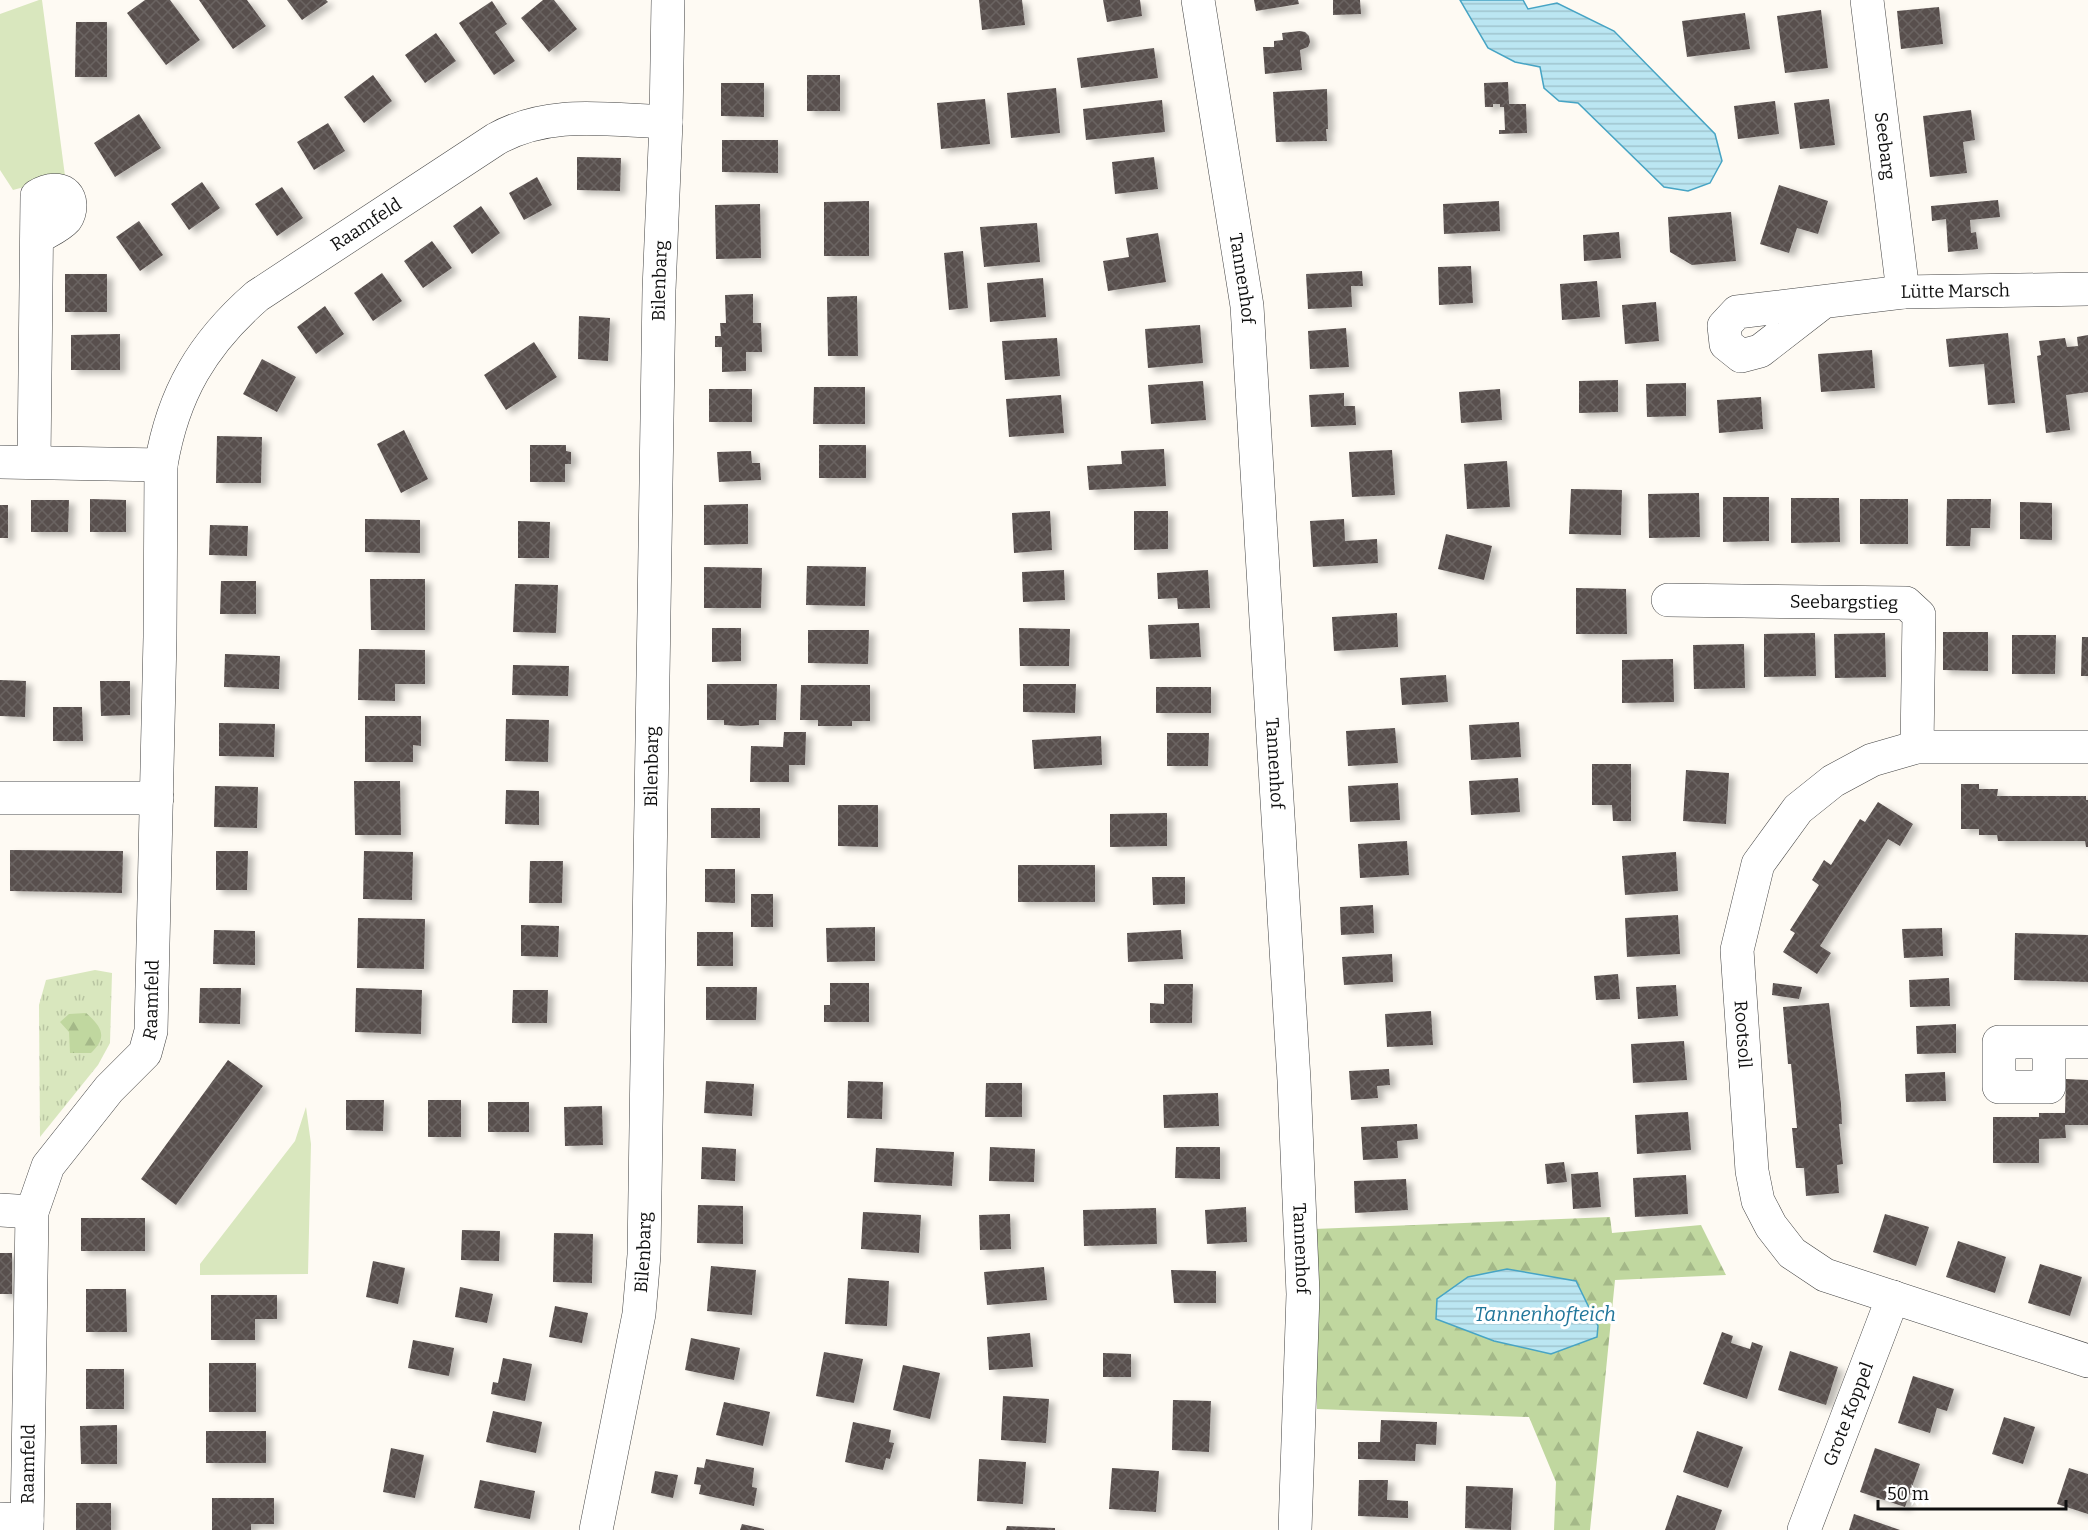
<svg xmlns="http://www.w3.org/2000/svg" width="2088" height="1530" viewBox="0 0 2088 1530" font-family="Bitter,serif">
	<style>
		.grass { fill: url(#grass-tufts) }
		.forest { fill: url(#forest-firs) }
		.park { fill: #d9e7be }
		.water { fill: url(#water-rules); stroke: #47a4c4; stroke-width: 1.5 }
		.building { fill: url(#building-cross-hatch); filter: url(#shadow) }
		.lines { fill: none; stroke-linecap: round; stroke-linejoin: round }
		.minor-casing { stroke: #434343; stroke-width: 34 }
		.minor { stroke: #fff; stroke-width: 33 }
		.labels { text-anchor: middle; dominant-baseline: central; stroke-width: 6; stroke-linejoin: round; paint-order: stroke }
		.street-label { font-size: 18px; fill: #101010; stroke: #fff }
		.water-label { font-size: 20px; font-style: italic; fill: #21769a; stroke: #fff }
	</style>
	<defs>
		<pattern id="grass-tufts" width="24" height="20" patternUnits="userSpaceOnUse" patternTransform="scale(1.5)"><rect width="24" height="20" fill="#d9e7be"/><path d="M3 7l-1-3M5 7V3M7 7l1-3M15 17l-1-3M17 17v-4M19 17l1-3" fill="none" stroke="#b9c5a2"/></pattern>
		<pattern id="forest-firs" width="22" height="20" patternUnits="userSpaceOnUse" patternTransform="scale(1.5)"><rect width="22" height="20" fill="#c0d79f"/><path d="M5 1l3.5 6h-7zM16 11l3.5 6h-7z" fill="#a4b888"/></pattern>
		<pattern id="water-rules" width="6" height="5" patternUnits="userSpaceOnUse" patternTransform="scale(1.5)"><rect width="6" height="5" fill="#bbe6f2"/><path d="M0 2.5h6" fill="none" stroke="#a0c4ce"/></pattern>
		<pattern id="building-cross-hatch" width="8" height="8" patternUnits="userSpaceOnUse" patternTransform="scale(1.5)"><rect width="8" height="8" fill="#584f4d"/><path d="M0 0l8 8M0 8l8-8" fill="none" stroke="#6b6462"/></pattern>
		<filter id="shadow"><feDropShadow dx="6" dy="4" stdDeviation="3" flood-color="#0004"/></filter>
	</defs>
	<rect width="100%" height="100%" fill="#fefaf3"/>
	<!-- grass -->
	<path class="grass" d="M95 970 112 973 110 1043 98 1065 40 1137 39 1005 46 980Z"/>
	<!-- forest -->
	<path class="forest" d="M86 1013C102 1027 108 1037 91 1053H70L69 1032 60 1022 69 1014Z
		M1610 1217 1612 1233 1701 1225 1726 1275 1615 1280 1590 1530H1554L1556 1482 1529 1417 1317 1409 1314 1229Z"/>
	<!-- park -->
	<path class="park" d="M39 0H42L65 176 13 190 0 170V14Z
		M306 1107 311 1144 308 1274 200 1275V1264L295 1141Z"/>
	<!-- water -->
	<path class="water" d="M1460 0H1523L1528 9 1557 3 1614 31 1715 134 1722 161 1710 183 1688 191 1664 187 1578 103 1559 101 1544 88 1540 67 1515 62 1488 48Z
		M1507 1269 1576 1281 1598 1326 1597 1337 1551 1354 1494 1341 1436 1319 1437 1299 1468 1277Z"/>
	<!-- building -->
	<path class="building" d="M145 0H170L200 40 166 65 127 13Z
		M199 0H247L266 26 233 49Z
		M287 0H326L328 2 302 20Z
		M543 0H554L577 29 549 52 521 18Z
		M979 0H1022L1025 25 982 30Z
		M1103 0H1140L1142 16 1107 22Z
		M1254 0H1298L1299 4 1256 11Z
		M1333 0H1360L1361 14 1333 15Z
		M492 1 507 24 495 32 515 61 494 75 459 23Z
		M1939 7 1943 44 1901 49 1897 11Z
		M1821 10 1828 68 1785 73 1777 16Z
		M1745 13 1750 49 1687 57 1682 21Z
		M76 22H107V77H75Z
		M1300 31 1305 32 1309 36 1310 42 1308 47 1300 50 1302 70 1265 74 1263 47H1274V41L1283 40 1282 33Z
		M436 33 456 61 425 83 405 55Z
		M1154 48 1158 78 1081 88 1077 58Z
		M373 75 392 101 364 123 344 97Z
		M807 75H840V111H807Z
		M1508 82 1509 104H1526L1527 133 1499 134V130H1505L1504 107H1500V104H1493V107H1485L1484 83Z
		M721 83H764V117L721 116Z
		M1056 88 1060 133 1011 138 1007 93Z
		M1327 89 1328 129H1326L1327 141 1276 142 1273 92Z
		M985 99 990 144 941 149 937 103Z
		M1829 99 1835 145 1800 149 1794 103Z
		M1162 100 1165 132 1086 140 1083 109Z
		M1775 101 1779 134 1738 139 1734 106Z
		M1971 110 1975 140 1963 142 1967 173 1930 177 1923 116Z
		M139 114 161 148 115 177 94 143Z
		M328 123 345 151 314 170 297 142Z
		M722 140H778V173L722 172Z
		M577 157 621 158 620 191 577 190Z
		M1154 157 1158 189 1115 194 1112 162Z
		M537 177 552 205 524 220 509 193Z
		M202 182 220 208 189 230 171 204Z
		M1779 185 1828 201 1818 234 1797 228 1789 253 1760 244Z
		M282 187 303 218 277 236 255 204Z
		M1998 200 2000 217 1970 220 1971 233 1976 232 1978 249 1948 252 1946 219 1932 221 1931 206Z
		M869 201V256H824V202Z
		M1499 201 1500 231 1444 234 1443 204Z
		M760 204 761 258 716 259 715 205Z
		M481 206 500 233 472 254 453 226Z
		M1731 212 1736 261 1692 265 1670 252 1668 217Z
		M139 221 163 255 140 271 116 237Z
		M1037 223 1040 262 984 267 980 227Z
		M1619 232 1621 258 1584 261 1583 235Z
		M1158 233 1166 282 1108 291 1103 261 1129 257 1126 238Z
		M432 241 452 268 423 288 404 261Z
		M963 251 968 308 949 310 944 253Z
		M1471 266 1473 303 1439 305 1438 267Z
		M1362 271 1363 286H1351L1352 307 1308 309 1306 274Z
		M382 273 402 301 373 321 354 293Z
		M65 274H107V312H65Z
		M1043 278 1046 317 990 322 987 283Z
		M1597 281 1600 317 1562 320 1560 284Z
		M753 294V323H761L762 352H746V371L722 372V347H715V336H721L720 323H726L725 295Z
		M857 296 858 356H828L827 297Z
		M1656 302 1659 341 1625 344 1622 305Z
		M325 306 344 334 316 354 297 327Z
		M579 316 610 318 608 361 578 359Z
		M1200 325 1203 363 1148 368 1145 329Z
		M1346 328 1349 367 1310 369 1308 331Z
		M2008 333 2015 403 1988 405 1984 364 1949 367 1946 339Z
		M120 334V370H71V335Z
		M2088 335V392L2066 395 2070 430 2046 433 2037 356 2041 355 2039 341 2065 338 2067 347 2078 346 2077 337Z
		M1057 338 1060 376 1005 380 1002 341Z
		M534 342 557 377 506 410 484 375Z
		M1872 350 1875 388 1821 392 1818 354Z
		M262 359 296 377 277 412 243 394Z
		M1618 380V412L1579 413V381Z
		M1203 381 1206 420 1151 424 1148 385Z
		M1686 383V416L1647 417 1646 384Z
		M814 387H865V424H813Z
		M709 389H752V422H709Z
		M1500 389 1502 420 1461 423 1459 392Z
		M1344 393V406H1355L1356 425 1311 427 1309 395Z
		M1061 395 1064 433 1009 437 1006 399Z
		M1761 397 1763 429 1719 433 1717 400Z
		M404 430 428 479 401 493 377 444Z
		M217 436 262 437 261 483H216Z
		M530 445H566V451L571 452V464H565V482H530Z
		M819 445H866V478H819Z
		M1164 449 1166 486 1089 490 1087 466 1122 464 1121 451Z
		M1392 450 1395 495 1352 497 1349 452Z
		M751 451 752 463H760L761 480 719 482 717 452Z
		M1507 461 1510 507 1467 509 1464 464Z
		M1571 489 1622 490 1621 535 1569 534Z
		M1699 493 1700 537 1649 538 1648 494Z
		M1723 497H1769V541L1723 542Z
		M1791 498H1839L1840 542 1791 543Z
		M90 499 126 500V532H90Z
		M1860 499H1908V544H1860Z
		M1947 499H1991L1990 528H1971L1970 546H1946Z
		M31 500H69L68 532H31Z
		M2020 502 2052 503V540L2020 539Z
		M748 504V544L704 545V505Z
		M0 505H8V538H0Z
		M1050 511 1052 550 1014 553 1012 513Z
		M1134 511H1168V549L1134 550Z
		M365 519 420 520V553L365 552Z
		M1344 519 1345 541 1377 539 1378 563 1313 567 1310 521Z
		M518 521 550 522 549 558H518Z
		M210 525 248 526 247 556 209 555Z
		M1446 534 1492 546 1484 580 1438 569Z
		M807 566 866 567 865 606 806 605Z
		M704 567 762 568 761 608H704Z
		M1064 570 1065 600 1023 602 1022 572Z
		M1208 570 1210 608 1178 609 1177 598 1158 599 1157 573Z
		M370 579H425V630H371Z
		M221 581H256V614H220Z
		M515 584 558 585 556 633 513 632Z
		M1576 588 1626 589 1627 634H1576Z
		M1397 613 1398 647 1334 651 1332 617Z
		M1199 623 1201 657 1150 659 1148 625Z
		M712 628H741V661L712 662Z
		M1019 628 1070 629 1069 666H1020Z
		M808 630H869L868 664 808 663Z
		M1943 632H1988V671L1943 670Z
		M1815 633 1816 676 1764 677V634Z
		M1885 633 1886 677 1835 678 1834 634Z
		M2012 635H2056L2055 674H2012Z
		M2082 637H2088V676H2081Z
		M1744 644 1745 688 1694 689 1693 645Z
		M359 649 425 650V684H395V701L358 700Z
		M225 654 280 656 279 689 224 687Z
		M1673 659 1674 702 1622 703V660Z
		M513 665 569 666 568 696 512 695Z
		M1446 675 1448 702 1402 705 1400 678Z
		M0 680 26 681 25 717 0 716Z
		M100 681H130V715L101 716Z
		M707 684H777L776 720H759V725L741 726 724 725V720H707Z
		M1023 684H1076L1075 713 1023 712Z
		M801 685H870V721H852V726H818V720H800Z
		M1156 687H1211V713H1156Z
		M53 707H82L83 741H53Z
		M365 716H421V746L413 745V762H365Z
		M506 719 549 720 548 762 505 761Z
		M1519 722 1521 757 1471 760 1469 725Z
		M219 723 275 724 274 757 219 756Z
		M1395 728 1398 763 1348 766 1346 731Z
		M784 732H806L805 765H789V782H750L751 746 783 747Z
		M1167 733H1209L1208 766H1167Z
		M1101 736 1102 765 1034 769 1032 740Z
		M1592 764H1631V821H1613L1612 805H1592Z
		M1686 770 1729 773 1726 824 1683 821Z
		M1518 778 1520 812 1471 815 1469 781Z
		M354 781H400L401 835H355Z
		M1398 783 1400 820 1350 822 1348 786Z
		M1961 784H1979V789H1998L1997 796H2086V800H2088V847H2086L2085 841H1998L1997 835H1979V829H1961Z
		M215 786 258 787 257 828 214 827Z
		M506 790 539 791V825L505 824Z
		M1878 802 1913 824 1900 846 1888 839 1820 946 1831 953 1817 974 1783 952 1795 933 1790 930 1819 885 1812 880 1824 860 1831 865 1860 819 1865 822Z
		M838 805H878V847L838 846Z
		M711 808H760V838H711Z
		M1167 813V846L1110 847V814Z
		M1407 841 1409 875 1360 878 1358 844Z
		M10 850 123 851 122 893 10 891Z
		M216 851H248L247 890H216Z
		M364 851 413 852 412 900 363 899Z
		M1676 852 1678 891 1625 895 1622 856Z
		M530 861H563L562 903H529Z
		M1018 865H1095V902H1018Z
		M705 869H735V903L705 902Z
		M1152 877H1185V904L1153 905Z
		M751 894H773V927H751Z
		M1373 905 1374 933 1341 935 1340 907Z
		M1678 915 1680 954 1627 957 1625 918Z
		M358 918 425 919 424 969 357 968Z
		M521 925 559 926 558 957 521 956Z
		M875 927V961L827 962 826 928Z
		M1942 928 1943 956 1904 958 1902 929Z
		M214 930 255 931V965L213 964Z
		M1181 930 1183 959 1128 962 1127 933Z
		M697 932H733V966H697Z
		M2015 933 2088 935V982L2014 980Z
		M1392 954 1393 982 1344 985 1342 957Z
		M1618 974 1620 999 1596 1000 1594 976Z
		M1949 978 1950 1006 1910 1007 1909 980Z
		M830 983H869V1022H824V1005H830Z
		M1773 983 1802 987 1799 999 1772 995Z
		M1164 984H1193L1192 1023H1150V1003L1164 1004Z
		M1676 985 1678 1016 1638 1019 1636 987Z
		M706 987H757L756 1020H706Z
		M200 988H241L240 1024 199 1023Z
		M356 988 422 990 421 1034 355 1032Z
		M513 990H548L547 1023H512Z
		M1829 1003 1841 1104 1842 1124H1839L1843 1164 1837 1165 1839 1193 1806 1196 1804 1168H1796L1792 1128H1797L1791 1064H1788L1783 1007Z
		M1431 1011 1433 1045 1387 1047 1385 1014Z
		M1956 1024V1053L1917 1054 1916 1026Z
		M1684 1041 1687 1080 1633 1083 1631 1044Z
		M228 1060 263 1086 176 1205 141 1179Z
		M1389 1069 1390 1085 1377 1086 1378 1098 1351 1100 1349 1071Z
		M1945 1072 1946 1101 1906 1102 1905 1074Z
		M2066 1079 2088 1080V1125H2065L2066 1138 2039 1139V1163H1993V1117H2039V1113H2065Z
		M706 1081 754 1084 752 1116 704 1113Z
		M848 1081 883 1082 882 1119 847 1118Z
		M986 1083H1022V1117H985Z
		M1218 1093 1219 1126 1164 1128 1163 1095Z
		M346 1100H384L383 1131 346 1130Z
		M428 1100H461V1137H428Z
		M488 1102H529V1132H488Z
		M602 1106 603 1145 565 1146 564 1107Z
		M1688 1112 1691 1150 1637 1154 1635 1115Z
		M1417 1124 1418 1139 1397 1141 1398 1158 1363 1160 1361 1127Z
		M702 1147 736 1149 735 1181 701 1179Z
		M990 1147 1035 1149 1034 1182 989 1181Z
		M1176 1147H1220V1179L1175 1178Z
		M876 1148 954 1152 952 1186 874 1182Z
		M1564 1162 1567 1182 1547 1184 1545 1164Z
		M1598 1172 1601 1207 1573 1209 1571 1174Z
		M1686 1175 1688 1214 1635 1217 1633 1178Z
		M1406 1179 1408 1210 1355 1213 1354 1181Z
		M698 1205 743 1206V1244L697 1243Z
		M1246 1207 1247 1242 1207 1244 1205 1210Z
		M1156 1208 1157 1244 1084 1246 1083 1210Z
		M863 1212 921 1215 919 1253 861 1249Z
		M1010 1214 1011 1249 980 1250 979 1215Z
		M1885 1214 1929 1227 1916 1266 1873 1252Z
		M81 1218H145V1251H81Z
		M462 1230 500 1231 499 1261 461 1260Z
		M554 1233 593 1234 592 1283 553 1282Z
		M1958 1241 2006 1257 1995 1293 1946 1277Z
		M0 1253H12V1294H0Z
		M373 1261 405 1268 398 1304 366 1297Z
		M2040 1264 2082 1277 2070 1316 2028 1303Z
		M711 1266 756 1270 752 1315 707 1311Z
		M1044 1267 1047 1300 987 1305 984 1272Z
		M1171 1270 1216 1271V1303H1174Z
		M848 1278 889 1281 887 1326 845 1324Z
		M460 1287 493 1294 487 1323 455 1317Z
		M86 1289H126L127 1332H86Z
		M211 1295H277V1319H255V1340H211Z
		M555 1306 588 1313 582 1343 549 1337Z
		M1722 1332 1733 1336 1731 1343 1750 1349 1752 1342 1763 1346 1747 1399 1703 1384Z
		M1030 1333 1033 1367 989 1370 987 1337Z
		M691 1338 740 1348 734 1380 685 1370Z
		M413 1340 454 1348 449 1376 408 1368Z
		M1790 1351 1838 1367 1826 1405 1778 1390Z
		M824 1352 863 1359 854 1403 816 1396Z
		M1103 1353 1131 1354V1377H1103Z
		M503 1358 532 1364 525 1401 491 1394 493 1382 498 1383Z
		M209 1363H256V1412H209Z
		M903 1365 940 1373 930 1419 893 1410Z
		M86 1369H124V1409H86Z
		M1913 1376 1954 1389 1947 1411 1937 1408 1930 1433 1898 1423Z
		M1003 1396 1049 1399 1046 1443 1001 1440Z
		M1173 1400 1211 1401 1209 1452 1172 1450Z
		M724 1402 770 1412 763 1446 716 1435Z
		M493 1411 542 1422 536 1453 486 1442Z
		M2004 1417 2035 1427 2023 1464 1992 1454Z
		M1381 1420 1437 1422 1436 1445 1416 1444 1415 1461 1358 1459V1442H1380Z
		M853 1422 891 1430 889 1442 894 1443 890 1459 886 1458 883 1470 845 1462Z
		M117 1425V1464H81L80 1426Z
		M206 1431H266V1463H206Z
		M1697 1431 1743 1447 1728 1488 1683 1472Z
		M391 1448 424 1455 415 1498 383 1492Z
		M1875 1448 1920 1464 1905 1507 1860 1492Z
		M706 1459 754 1468 752 1487 757 1488 754 1506 699 1494 701 1485 694 1484 697 1467 704 1468Z
		M979 1459 1026 1462 1023 1504 977 1501Z
		M1112 1468 1159 1471 1156 1512 1109 1509Z
		M2069 1468 2088 1474V1514L2057 1504Z
		M655 1471 678 1475 673 1498 651 1493Z
		M480 1480 535 1491 530 1519 474 1508Z
		M1359 1480H1388L1387 1500 1408 1501V1518L1358 1516Z
		M1466 1486 1513 1488 1511 1530 1465 1528Z
		M1677 1495 1722 1510 1715 1530H1665Z
		M212 1498H274V1524H251V1530H212Z
		M76 1503H111V1530H76Z
		M1854 1514 1900 1530H1849Z
		M742 1524 764 1529V1530H740Z
		M1007 1526 1055 1528V1530H1006Z"/>
	<g class="lines">
		<!-- minor casing -->
		<g class="minor-casing">
			<g id="minor">
				<path id="s1" d="M1198 0 1247 306 1294 1080 1303 1294 1295 1530"/>
				<path id="s2" d="M1867 0 1903 292"/>
				<path id="s3" d="M1822 303 1760 351 1741 356 1726 344 1724 326 1737 312 1903 292 2088 289"/>
				<path d="M0 462 161 465"/>
				<path d="M34 462 37 196C49 188 69 186 70 205 70 210 69 215 66 219 59 227 46 232 37 238"/>
				<path id="s4" d="M1668 600 1906 603 1919 615 1917 747"/>
				<path id="s5" d="M2088 747H1917L1872 760 1833 781 1798 809 1758 864 1737 950 1752 1171 1758 1201 1771 1226 1792 1253 1825 1275 2088 1361"/>
				<path d="M0 798H157"/>
				<path d="M2049 1042V1087H1999V1042H2088"/>
				<path d="M0 1210 32 1212"/>
				<path d="M0 1519 27 1520"/>
				<path id="s6" d="M27 1530 32 1212 48 1166 109 1089 145 1053 151 1031 160 637 161 465C173 394 202 344 257 296L496 139C550 109 607 120 666 122"/>
				<path id="s7" d="M596 1530 639 1314 644 1255 659 290 666 122 668 0"/>
				<path id="s8" d="M1804 1530 1893 1297"/>
			</g>
		</g>
		<!-- minor -->
		<use href="#minor" class="minor"/>
	</g>
	<g class="labels">
		<!-- street labels -->
		<g class="street-label">
			<text stroke="none"><textPath href="#s2" startOffset="147">Seebarg</textPath></text>
			<text stroke="none"><textPath href="#s6" startOffset="1434">Raamfeld</textPath></text>
			<text stroke="none"><textPath href="#s1" startOffset="282">Tannenhof</textPath></text>
			<text stroke="none"><textPath href="#s7" startOffset="1254">Bilenbarg</textPath></text>
			<text stroke="none"><textPath href="#s3" startOffset="374">Lütte Marsch</textPath></text>
			<text stroke="none"><textPath href="#s4" startOffset="176">Seebargstieg</textPath></text>
			<text stroke="none"><textPath href="#s1" startOffset="768">Tannenhof</textPath></text>
			<text stroke="none"><textPath href="#s7" startOffset="768">Bilenbarg</textPath></text>
			<text stroke="none"><textPath href="#s6" startOffset="570">Raamfeld</textPath></text>
			<text stroke="none"><textPath href="#s5" startOffset="548">Rootsoll</textPath></text>
			<text stroke="none"><textPath href="#s1" startOffset="1254">Tannenhof</textPath></text>
			<text stroke="none"><textPath href="#s7" startOffset="282">Bilenbarg</textPath></text>
			<text stroke="none"><textPath href="#s8" startOffset="124">Grote Koppel</textPath></text>
			<text stroke="none"><textPath href="#s6" startOffset="66">Raamfeld</textPath></text>
		</g>
		<!-- water labels -->
		<g class="water-label">
			<text x="1545" y="1314">Tannenhofteich</text>
		</g>
	</g>
	<!-- scale -->
	<path d="M1878 1500v9h188v-9" fill="none" stroke="#101010" stroke-width="3"/>
	<text x="1887" y="1500" font-size="18" fill="#101010" stroke="#ffffff" stroke-width="4.5" paint-order="stroke">50 m</text>
</svg>
